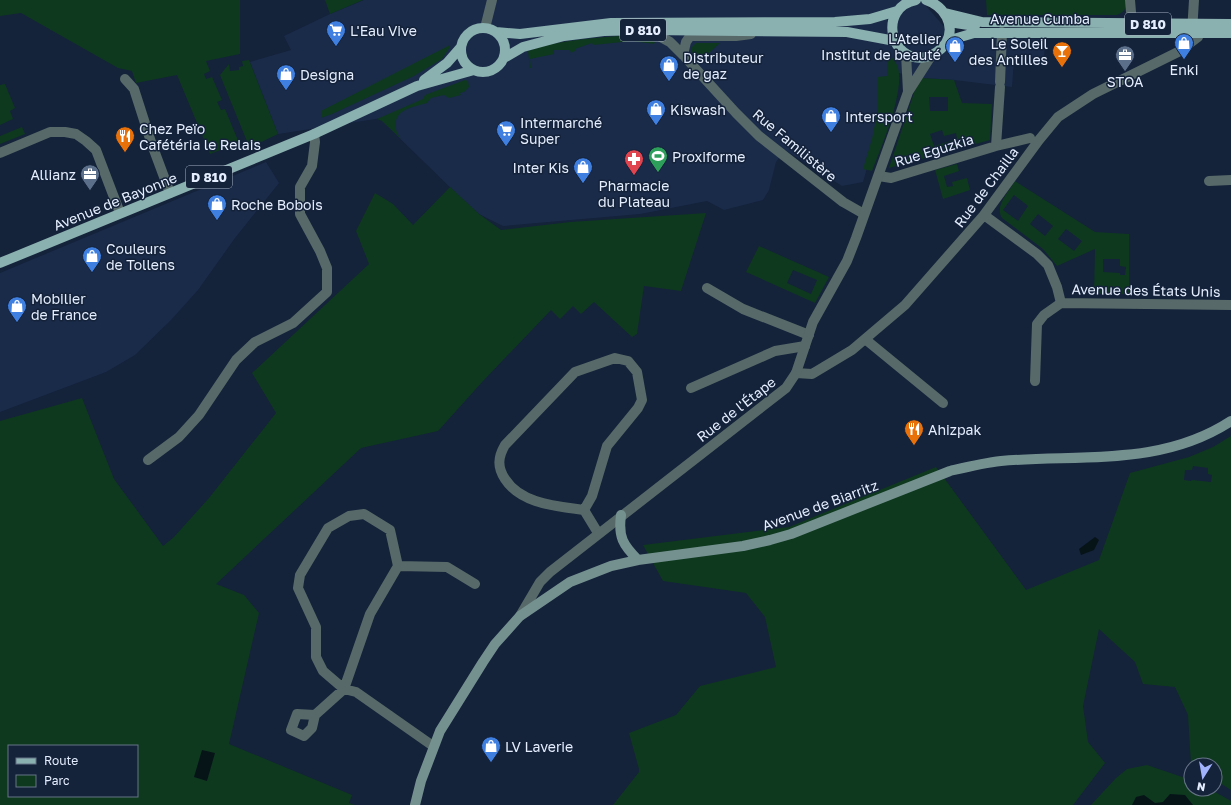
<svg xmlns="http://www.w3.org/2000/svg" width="1231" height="805" viewBox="0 0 1231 805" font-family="'Golos Text',sans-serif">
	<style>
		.built { fill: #1a2b49 }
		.green { fill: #0e391f; fill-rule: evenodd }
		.water { fill: #061418 }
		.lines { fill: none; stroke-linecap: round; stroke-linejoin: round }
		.minor { stroke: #576968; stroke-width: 10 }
		.tertiary { stroke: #576968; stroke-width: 10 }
		.secondary { stroke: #749190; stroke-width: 10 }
		.primary { stroke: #8ab0af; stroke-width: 10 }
		.labels { text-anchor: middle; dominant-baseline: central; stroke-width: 3; stroke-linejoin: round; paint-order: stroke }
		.shield { fill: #14223a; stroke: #a6b1c3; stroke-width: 1 }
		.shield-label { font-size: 13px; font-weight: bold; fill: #e4eefe }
		.street-label { font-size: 14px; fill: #e4eefe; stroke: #14223a }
		.poi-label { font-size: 14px; fill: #e4eefe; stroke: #14223a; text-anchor: start }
	</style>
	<rect width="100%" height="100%" fill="#14223a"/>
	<!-- built -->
	<path class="built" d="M364 0H921L953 37 1045 39 1044 62 1014 60 1012 87 954 80 921 78 894 72 863 182 842 186 785 150 776 162 769 190 763 200 724 210 707 201 640 214 503 226 479 214 460 197 382 121V118L278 134 250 62 291 50 284 36 330 14Z
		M266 162 279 183 235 238 198 290 171 320 135 355 106 372 0 412V273Z"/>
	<!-- green -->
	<path class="green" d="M0 0H240V54L206 61 210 71 204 74 206 79 212 77 222 100 217 102 221 110 225 109 239 143 210 154 177 75 136 83 132 71 118 68 21 13 0 16Z
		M325 0H363L330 14Z
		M986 0H1127C1127 7 1125 12 1117 15H987Z
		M632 35 643 37 655 42 654 44 632 41 593 45 592 43 575 49V51L571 53 570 50H553L554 54 530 59 531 68H530L528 51C561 39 597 38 632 35Z
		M696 43H720L699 62 691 51 692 47Z
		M450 45V47L442 59 414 76 332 114 321 118V111Z
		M888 53C891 56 895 61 897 65 907 87 881 148 872 171L863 169 872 139 877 114V77L887 76Z
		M249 60 278 134 251 147 246 139 220 75 229 64 230 71 239 70V67L243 66 242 61Z
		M921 78 954 80 962 103 992 104 990 140 889 168 915 90ZM929 97H948V111H930ZM942 130 944 136 956 133 957 139 934 146 930 134Z
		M465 80 468 81 469 87 464 92 460 93 461 95 449 98 444 95 431 98 427 103C414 107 393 109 396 128 396 132 399 136 401 139L382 121 377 119 423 99 425 95Z
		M5 84 15 108 10 111 13 119 0 125V85Z
		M22 127 25 134 0 144V136Z
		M957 164 959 171 944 176 947 187 953 186 952 182 967 178 970 190 943 199 935 170Z
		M1015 181 1095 232 1129 234V294H1094L1095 249 1057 266 1043 249 1002 218C994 206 1009 192 1015 181ZM1014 195 1028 206 1018 221 1003 210ZM1038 214 1053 226 1045 236 1030 224ZM1066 229 1082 241 1074 251 1058 239ZM1103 259H1120V266L1126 267 1125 275H1120V273L1103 272Z
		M450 187 479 214 501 230 570 222 706 213 681 291 644 286 637 334 632 337 594 302 581 314 573 306 560 319 551 310 483 381 438 431 361 448 216 584 244 595 259 613 229 744 352 795 349 803 355 805H0V421L82 398 114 479 163 546 174 537 209 498 276 413 252 373 369 264 356 231 375 193 393 204 413 225ZM9 746H137V796H9Z
		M759 246 829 277 815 303 746 272ZM793 270 817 280 811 294 787 283Z
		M1231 436V790L1215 780V765H1191L1188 715 1175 687 1143 684 1135 662 1099 629 1083 706 1088 742 1105 763 1073 805H613L639 772V769L629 733 676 715 700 686 776 667 765 617 746 593 663 581 643 545 789 527 936 467 1026 590 1099 560 1130 473 1189 457 1213 447ZM1193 466 1208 468V474L1212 475 1211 482 1192 480 1191 481 1184 480 1185 470H1192Z
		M1147 765 1191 780V789H1210L1231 801V805H1091L1116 778 1127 769Z"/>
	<!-- water -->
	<path class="water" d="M1095 537 1099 540 1094 550 1081 555 1079 549Z
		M202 750 215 753 207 781 194 777Z
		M1170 794 1185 795 1193 805H1132L1136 797 1144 795 1155 803 1163 802Z"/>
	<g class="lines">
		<!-- minor -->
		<path class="minor" d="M1130 0 1132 24 1134 32
			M485 28 492 0
			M648 30 670 42 683 55 736 113 759 136 843 202 864 214
			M1192 32 1194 0
			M683 55 686 42 690 36H736L751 34
			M125 79 134 89 151 142 170 193
			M1000 82 1002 32
			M996 146 1000 87
			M0 153 50 132H65L76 134 86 141 96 150 120 213
			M879 176 891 178 996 146 1030 138
			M1209 181 1231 180
			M984 215 1037 254 1048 265 1057 287 1061 303 1231 305
			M707 288 743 309 809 335
			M865 339 943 403
			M796 373 812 374 852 350 905 305 984 215 1039 140 1058 117 1093 94 1178 52 1198 37 1202 26
			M1035 381 1037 324 1044 315 1061 303
			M691 388 775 351 805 346
			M148 460 179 437 199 415 236 360 255 342 293 323 327 292V268L320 251 300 214V187L312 166 315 142 314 134
			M584 510C556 506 521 504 505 479 497 467 498 457 505 445L575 372 615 358 628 361 637 372 642 400 638 408 607 446 592 496 584 510 598 533
			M398 566 390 530 364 514 349 516 328 528 300 575 298 588 316 627V657L323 671 344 689 370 614 398 566 447 567 475 584
			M315 715 312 728 304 736 291 730 297 714 315 715 344 689 356 692 433 746"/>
		<!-- tertiary -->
		<path class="tertiary" d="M906 54 908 92
			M520 616 540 582 550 572 786 388 796 373 813 322 847 261 856 238 908 92 931 56"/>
		<!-- secondary -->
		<path class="secondary" d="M621 515C618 537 623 545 638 560
			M415 805 421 781 440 731 483 662 495 644 520 616 570 582 611 566 638 560 743 546 770 540 791 534 950 471C967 467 983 463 1001 461 1080 454 1161 467 1231 421"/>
		<!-- primary -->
		<path class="primary" d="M916 0C878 7 889 64 926 57 934 55 941 50 946 43 956 25 944 6 926 0
			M945 13 982 22 1231 24
			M949 22 975 26
			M461 50a22 22 0 1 1 44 0a22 22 0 1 1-44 0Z
			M496 32 520 34 611 23 835 22 870 19 897 11
			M947 41 974 33H1231
			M504 58 523 47 564 36 604 31 648 30 847 32 895 41
			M424 80 447 63 461 47
			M0 263 314 134 417 86 474 70"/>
	</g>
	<!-- icons -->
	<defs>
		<g id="supermarket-pin" transform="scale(1)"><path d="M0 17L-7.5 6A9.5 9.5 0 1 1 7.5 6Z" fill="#3f7fe0" stroke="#14223a"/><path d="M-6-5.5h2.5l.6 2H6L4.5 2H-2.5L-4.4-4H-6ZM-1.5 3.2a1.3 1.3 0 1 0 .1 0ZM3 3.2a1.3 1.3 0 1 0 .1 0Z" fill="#fff"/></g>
		<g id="shop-pin" transform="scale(1)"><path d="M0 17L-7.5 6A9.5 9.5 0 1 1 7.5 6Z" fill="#3f7fe0" stroke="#14223a"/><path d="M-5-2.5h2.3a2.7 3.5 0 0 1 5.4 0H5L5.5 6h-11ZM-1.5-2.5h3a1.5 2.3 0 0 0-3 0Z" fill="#fff"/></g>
		<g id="bar-pin" transform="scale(1)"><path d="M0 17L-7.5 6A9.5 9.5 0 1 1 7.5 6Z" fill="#e8710a" stroke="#14223a"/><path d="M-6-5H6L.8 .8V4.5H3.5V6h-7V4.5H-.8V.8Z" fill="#fff"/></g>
		<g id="office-pin" transform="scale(1)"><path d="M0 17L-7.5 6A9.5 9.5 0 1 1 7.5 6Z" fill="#5c6f8a" stroke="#14223a"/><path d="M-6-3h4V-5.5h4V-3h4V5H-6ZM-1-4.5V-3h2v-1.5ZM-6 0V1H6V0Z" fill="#fff"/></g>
		<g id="restaurant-pin" transform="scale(1)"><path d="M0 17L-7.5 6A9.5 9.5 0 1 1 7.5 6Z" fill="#e8710a" stroke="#14223a"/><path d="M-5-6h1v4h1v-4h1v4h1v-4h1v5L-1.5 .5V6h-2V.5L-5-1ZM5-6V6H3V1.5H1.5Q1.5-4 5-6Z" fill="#fff"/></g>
		<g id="stadium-pin" transform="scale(1)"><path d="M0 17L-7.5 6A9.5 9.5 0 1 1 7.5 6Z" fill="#2e9e5b" stroke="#14223a"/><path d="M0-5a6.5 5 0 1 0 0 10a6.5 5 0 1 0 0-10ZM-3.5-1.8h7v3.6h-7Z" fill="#fff"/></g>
		<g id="pharmacy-pin" transform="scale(1)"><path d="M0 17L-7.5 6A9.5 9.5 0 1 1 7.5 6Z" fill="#e0444e" stroke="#14223a"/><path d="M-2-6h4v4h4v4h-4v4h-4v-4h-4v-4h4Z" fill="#fff"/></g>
	</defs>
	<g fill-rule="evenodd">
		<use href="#supermarket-pin" x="336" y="30"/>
		<use href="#shop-pin" x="1184" y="43"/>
		<use href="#shop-pin" x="955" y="46"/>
		<use href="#bar-pin" x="1062" y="51"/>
		<use href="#office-pin" x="1125" y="55"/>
		<use href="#shop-pin" x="669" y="65"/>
		<use href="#shop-pin" x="286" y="74"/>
		<use href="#shop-pin" x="656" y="109"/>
		<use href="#shop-pin" x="831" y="116"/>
		<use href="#supermarket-pin" x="506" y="130"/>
		<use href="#restaurant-pin" x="125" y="136"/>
		<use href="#stadium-pin" x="658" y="156"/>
		<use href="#pharmacy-pin" x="634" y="159"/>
		<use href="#shop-pin" x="583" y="167"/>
		<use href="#office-pin" x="90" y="174"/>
		<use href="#shop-pin" x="217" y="204"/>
		<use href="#shop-pin" x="92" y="256"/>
		<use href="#shop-pin" x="17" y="306"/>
		<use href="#restaurant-pin" x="914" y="429"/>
		<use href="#shop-pin" x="491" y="746"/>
	</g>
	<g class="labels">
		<!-- shield labels -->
		<g class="shield">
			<rect x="1125" y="13" width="46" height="22" rx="3"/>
			<rect x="620" y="19" width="46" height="22" rx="3"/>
			<rect x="186" y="166" width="46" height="22" rx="3"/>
		</g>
		<g class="shield-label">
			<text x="1148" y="24">D 810</text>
			<text x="643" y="30">D 810</text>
			<text x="209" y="177">D 810</text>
		</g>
		<!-- street labels -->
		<g class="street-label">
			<text x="1040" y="18">Avenue Cumba</text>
			<text transform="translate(795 145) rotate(40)">Rue Familistère</text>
			<text transform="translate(934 150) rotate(-17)">Rue Eguzkia</text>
			<text transform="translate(986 187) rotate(-53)">Rue de Chailla</text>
			<text transform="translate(115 201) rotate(-22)">Avenue de Bayonne</text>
			<text transform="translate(1146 290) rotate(1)">Avenue des États Unis</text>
			<text transform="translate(736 409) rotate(-38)">Rue de l'Étape</text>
			<text transform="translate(820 505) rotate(-20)">Avenue de Biarritz</text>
		</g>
		<!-- poi labels -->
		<g class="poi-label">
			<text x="350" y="30">L'Eau Vive</text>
			<text x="941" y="38" text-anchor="end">L'Atelier<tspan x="941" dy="16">Institut de beauté</tspan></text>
			<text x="1048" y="43" text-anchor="end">Le Soleil<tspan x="1048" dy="16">des Antilles</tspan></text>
			<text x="683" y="57">Distributeur<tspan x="683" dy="16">de gaz</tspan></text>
			<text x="1184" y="69" text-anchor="middle">Enki</text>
			<text x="300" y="74">Designa</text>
			<text x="1125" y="81" text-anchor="middle">STOA</text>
			<text x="670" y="109">Kiswash</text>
			<text x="845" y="116">Intersport</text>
			<text x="520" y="122">Intermarché<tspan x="520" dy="16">Super</tspan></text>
			<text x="139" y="128">Chez Peïo<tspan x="139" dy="16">Cafétéria le Relais</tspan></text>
			<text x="672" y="156">Proxiforme</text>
			<text x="569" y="167" text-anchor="end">Inter Kis</text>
			<text x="76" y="174" text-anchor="end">Allianz</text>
			<text x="634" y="185" text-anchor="middle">Pharmacie<tspan x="634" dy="16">du Plateau</tspan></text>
			<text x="231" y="204">Roche Bobois</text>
			<text x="106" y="248">Couleurs<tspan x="106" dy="16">de Tollens</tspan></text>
			<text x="31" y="298">Mobilier<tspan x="31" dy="16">de France</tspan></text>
			<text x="928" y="429">Ahizpak</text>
			<text x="505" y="746">LV Laverie</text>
		</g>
	</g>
	<!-- legend -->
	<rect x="8" y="745" width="130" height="52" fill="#14223a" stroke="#677488"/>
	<rect x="16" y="758" width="20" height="6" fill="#8ab0af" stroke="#677488"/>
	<text x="44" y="765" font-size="12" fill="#e4eefe">Route</text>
	<rect x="16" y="775" width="20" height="12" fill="#0e391f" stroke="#677488"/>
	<text x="44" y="785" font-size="12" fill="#e4eefe">Parc</text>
	<!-- north arrow -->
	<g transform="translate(1203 777) rotate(191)"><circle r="19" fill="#14223a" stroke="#677488"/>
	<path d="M0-3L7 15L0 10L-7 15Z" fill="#a1b3fd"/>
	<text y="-6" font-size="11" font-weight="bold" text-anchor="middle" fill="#e4eefe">N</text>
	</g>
</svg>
